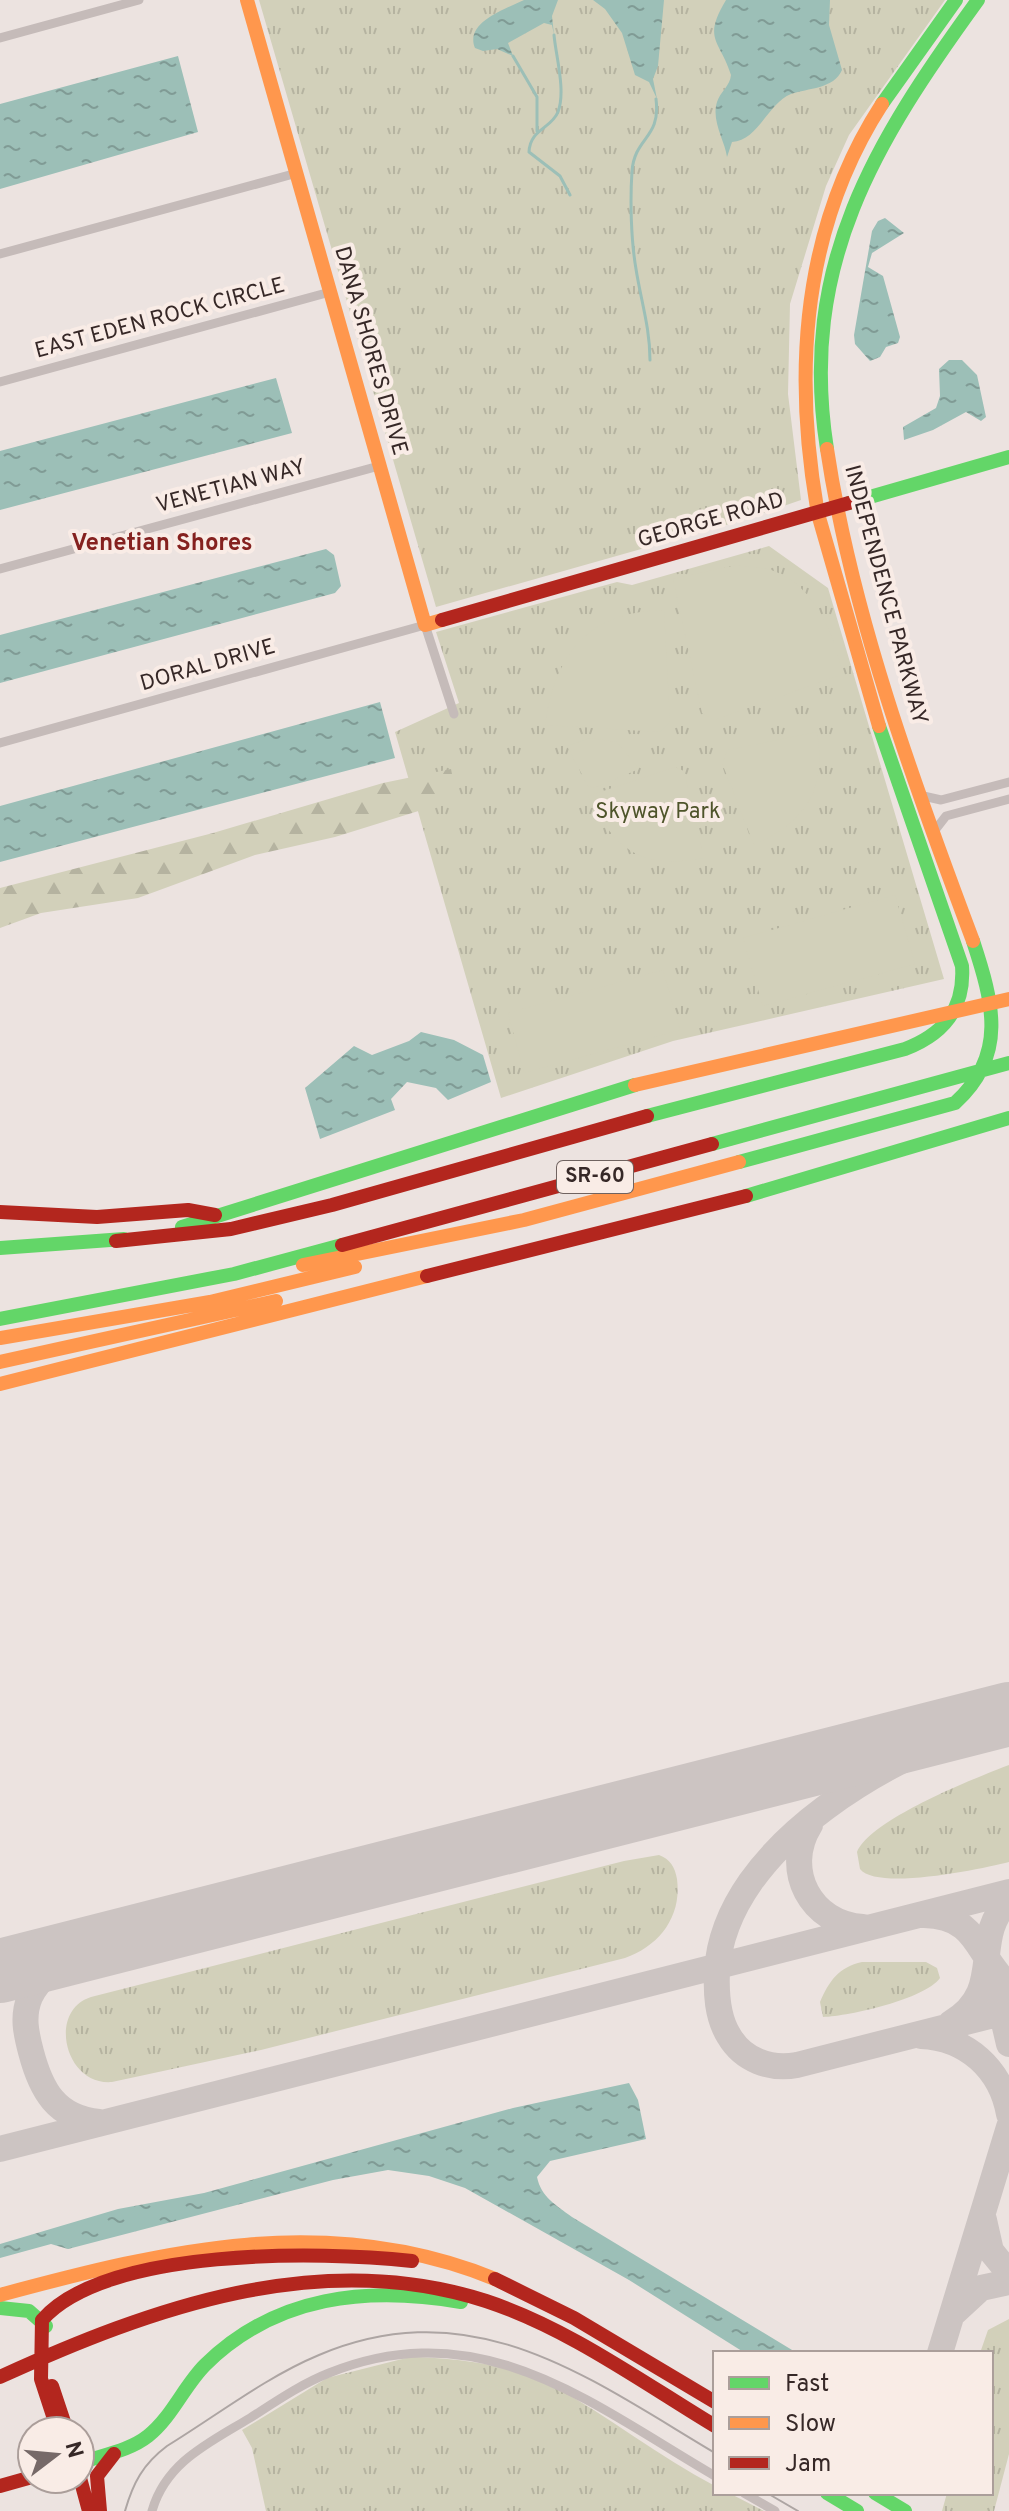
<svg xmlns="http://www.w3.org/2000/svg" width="1009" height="2511" viewBox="0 0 1009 2511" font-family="Overpass,sans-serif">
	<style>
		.grass { fill: url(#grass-tufts) }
		.forest { fill: url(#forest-firs) }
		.garden { fill: #d2d0ba }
		.water { fill: url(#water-ripples) }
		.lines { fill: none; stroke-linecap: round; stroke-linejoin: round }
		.stream { stroke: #9cbfb7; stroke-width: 3 }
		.taxiway { stroke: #ccc4c2; stroke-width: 26 }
		.runway { stroke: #ccc4c2; stroke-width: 64 }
		.street { stroke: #c5bbb9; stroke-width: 9 }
		.fast { stroke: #63d668; stroke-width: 14 }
		.slow { stroke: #ff974d; stroke-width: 14 }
		.jam { stroke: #b3261e; stroke-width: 14 }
		.tram { stroke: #ada5a3; stroke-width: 2 }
		.labels { text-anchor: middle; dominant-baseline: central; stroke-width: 8; stroke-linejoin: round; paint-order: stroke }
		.shield { fill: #f9ece6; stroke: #706360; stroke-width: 2 }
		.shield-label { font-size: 20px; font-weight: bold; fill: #362827 }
		.street-label { font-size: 22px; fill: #362827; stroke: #f9ece6 }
		.park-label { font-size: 22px; fill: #4e542a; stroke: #f9ece6 }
		.neighbourhood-label { font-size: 24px; font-weight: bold; fill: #85211f; stroke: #f9ece6 }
	</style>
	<defs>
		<pattern id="grass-tufts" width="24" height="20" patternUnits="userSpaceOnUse" patternTransform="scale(2)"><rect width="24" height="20" fill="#d2d0ba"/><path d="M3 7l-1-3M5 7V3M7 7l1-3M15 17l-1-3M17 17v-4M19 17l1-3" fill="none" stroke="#b5b3a0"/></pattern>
		<pattern id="forest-firs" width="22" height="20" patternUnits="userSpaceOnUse" patternTransform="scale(2)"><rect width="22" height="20" fill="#d2d0ba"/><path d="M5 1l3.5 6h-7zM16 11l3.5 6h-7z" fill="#b5b3a0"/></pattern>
		<pattern id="water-ripples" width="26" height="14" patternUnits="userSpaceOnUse" patternTransform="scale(2)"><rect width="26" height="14" fill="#9cbfb7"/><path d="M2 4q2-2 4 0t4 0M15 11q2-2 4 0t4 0" fill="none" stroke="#809b95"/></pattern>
	</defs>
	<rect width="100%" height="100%" fill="#ece3e0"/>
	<!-- grass -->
	<path class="grass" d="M259 0H945L849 135 826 186 790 304 788 394 801 500 740 521 436 607Z
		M769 546 828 588 944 979 673 1041 501 1098 395 732 459 703 436 632 617 582 632 585Z
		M1009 1765V1862C982 1869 877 1891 860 1869L857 1852C871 1819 975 1778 1009 1765Z
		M659 1855C670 1859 675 1867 677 1879 682 1917 659 1946 625 1958L261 2050 112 2082C65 2086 47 2011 91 1997L624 1861Z
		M862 1962H926L937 1968 940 1978C925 1999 850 2016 823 2017L820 2002C829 1981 839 1967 862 1962Z
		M1009 2319V2454L994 2511H942L947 2493H991V2353H980L988 2330Z
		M410 2357C457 2358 510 2364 553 2386 609 2416 659 2457 715 2486V2493H729L764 2511H266L252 2448 242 2430 327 2378Z"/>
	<!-- forest -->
	<path class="forest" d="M451 769 457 799 335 837 255 855 138 898 41 913 0 928V888L213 833 383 783Z"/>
	<!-- garden -->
	<path class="garden" d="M736 565C748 567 763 567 774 571 815 586 834 635 843 674L714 720 702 713 673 579Z
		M664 610 670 722 660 732 545 725C556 652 588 612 664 610Z
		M817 732C827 790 806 821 754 845L722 763 728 750Z
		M590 738 617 742 639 769 594 788 588 786 567 746Z
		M675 767 684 771 704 858C642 870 616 851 588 796Z
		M895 895 915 964 763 1006 743 938Z
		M663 970 680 1030 524 1073 508 1013Z"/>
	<!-- water -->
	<path class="water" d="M524 0H558L552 16 554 35 552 25 544 23 508 43 513 56 497 49 483 51 475 48C464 22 508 8 524 0Z
		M593 0H664L658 66 653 79 657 99 649 82 635 75 622 33 605 9Z
		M726 0H830L829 25 842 70C834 89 808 88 791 94 768 103 758 141 732 142L727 157C725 141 711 121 717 102 720 92 730 86 731 75 720 40 702 40 726 0Z
		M178 56 198 132 0 189V104Z
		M885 218 904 233 872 253 868 267 883 276 900 337 898 343 886 347 880 357 870 361 855 344 854 335 872 231 878 221Z
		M949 360H962L977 375 986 417 981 421 966 412 933 430 904 440 903 427 936 408 940 396 939 369Z
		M276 378 292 433 0 510V451Z
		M326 549 334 555 341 586 335 593 0 683V635Z
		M380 702 395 758 0 862V806Z
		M421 1032 454 1040 483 1055 491 1082 448 1100 436 1088 407 1082 391 1099 395 1110 320 1139 305 1088 354 1046 372 1055 409 1041Z
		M629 2083 638 2100 646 2139 550 2161 537 2177C541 2197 556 2205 572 2217L797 2353H745L629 2280 465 2188 429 2176 388 2170 333 2180 68 2249 51 2244 0 2258V2244L118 2209 204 2193 513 2108Z"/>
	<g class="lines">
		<!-- stream -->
		<path class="stream" d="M554 35C556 57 566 91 558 112 551 129 530 129 529 152L560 176 570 195
			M513 56 537 97V131
			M650 360C650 328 641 301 636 269 631 240 630 201 632 171 635 136 661 139 656 99"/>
		<!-- taxiway -->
		<path class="taxiway" d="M1009 1717C900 1749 725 1843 717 1971 716 1993 717 2017 729 2036 743 2060 770 2070 797 2065L1009 2011
			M810 1825C782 1870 811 1924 863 1927
			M924 1915C980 1916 976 1957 1009 1985
			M81 1951C62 1963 39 1976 30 1997 22 2016 26 2033 31 2052 41 2090 56 2118 99 2122
			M998 1997 1009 2044
			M951 2023C1007 1990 969 1939 1009 1900
			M921 2036C967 2038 1001 2069 1009 2114
			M0 2149 1009 1892
			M984 2220 991 2251 1009 2273
			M955 2312 981 2288 1009 2282
			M940 2353 1009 2127"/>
		<!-- runway -->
		<path class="runway" d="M0 1971 1009 1714"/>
		<!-- street -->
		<path class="street" d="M0 38 139 0
			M0 254 297 173
			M0 382 330 292
			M0 569 379 466
			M0 743 425 625 454 714
			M919 795 941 800 1009 782
			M932 834 946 816 1009 799
			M744 2493 775 2511
			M152 2511C166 2462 209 2443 250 2418 275 2402 301 2384 329 2373 481 2312 590 2403 715 2476"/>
		<!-- fast -->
		<path class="fast" d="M882 104 956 0
			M827 449C798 265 875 142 978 0
			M849 503 1009 457
			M647 1116 905 1049C944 1034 965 1009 962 966L879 726
			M712 1144 1009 1063
			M739 1162 955 1103C1008 1055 993 1002 973 941
			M746 1196 1009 1118
			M182 1227 635 1085
			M0 1248 124 1239
			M0 1319 234 1274 342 1245
			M0 2308 29 2311 46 2326
			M80 2463C102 2455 129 2451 148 2436 172 2417 184 2386 205 2365 276 2295 368 2286 461 2302
			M827 2493 857 2511
			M875 2493 905 2511"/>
		<!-- slow -->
		<path class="slow" d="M247 0 425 625 442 620
			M827 449C852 615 914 784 973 941
			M818 514C793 373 802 228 882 104
			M818 514 879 726
			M635 1085 1009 999
			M303 1265 524 1220 739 1162
			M0 1338 210 1302 355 1267
			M0 1362 276 1301
			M0 1384 427 1276
			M0 2295C167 2250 328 2211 495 2279"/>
		<!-- jam -->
		<path class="jam" d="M442 620 849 503
			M0 1212 97 1217 188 1210 215 1215
			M116 1241 231 1229 332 1205 647 1116
			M342 1245 712 1144
			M427 1276 746 1196
			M495 2279 574 2318 715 2402
			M0 2377C151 2308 320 2247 486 2301 568 2328 642 2382 715 2426
			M52 2386 67 2431
			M58 2431 41 2379 42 2320C106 2247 321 2251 412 2261
			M80 2478 89 2511
			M0 2486 32 2477
			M100 2511 97 2476 114 2454"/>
		<!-- tram -->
		<path class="tram" d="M767 2493 798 2511
			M125 2511C133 2483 143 2464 167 2446 216 2416 266 2377 319 2355 474 2290 587 2377 715 2453"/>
	</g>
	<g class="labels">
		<!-- shield labels -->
		<rect class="shield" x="557" y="1161" width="76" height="32" rx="6"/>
		<g class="shield-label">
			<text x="595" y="1177">SR-60</text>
		</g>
		<!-- street labels -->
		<g class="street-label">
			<text transform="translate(160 319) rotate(-15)">EAST EDEN ROCK CIRCLE</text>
			<text transform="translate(370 351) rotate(74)">DANA SHORES DRIVE</text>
			<text transform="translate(231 487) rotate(-15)">VENETIAN WAY</text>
			<text transform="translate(711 521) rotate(-16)">GEORGE ROAD</text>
			<text transform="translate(885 595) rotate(75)">INDEPENDENCE PARKWAY</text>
			<text transform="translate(208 666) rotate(-16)">DORAL DRIVE</text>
		</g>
		<!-- park labels -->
		<g class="park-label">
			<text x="658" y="812">Skyway Park</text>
		</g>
		<!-- neighbourhood labels -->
		<g class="neighbourhood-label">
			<text x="162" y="544">Venetian Shores</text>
		</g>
	</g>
	<!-- legend -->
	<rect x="713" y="2351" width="280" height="144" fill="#f9ece6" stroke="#ab9e9a" stroke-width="2"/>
	<rect x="729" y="2377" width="40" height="12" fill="#63d668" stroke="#ab9e9a" stroke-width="2"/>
	<text x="785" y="2391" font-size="24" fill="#362827">Fast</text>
	<rect x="729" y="2417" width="40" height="12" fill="#ff974d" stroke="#ab9e9a" stroke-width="2"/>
	<text x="785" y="2431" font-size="24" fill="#362827">Slow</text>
	<rect x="729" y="2457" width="40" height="12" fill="#b3261e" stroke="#ab9e9a" stroke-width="2"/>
	<text x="785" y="2471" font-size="24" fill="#362827">Jam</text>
	<!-- north arrow -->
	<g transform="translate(56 2455) rotate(74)"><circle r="38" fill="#f9ece6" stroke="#ab9e9a" stroke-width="2"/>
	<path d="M0-6L14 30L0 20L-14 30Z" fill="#766968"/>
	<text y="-12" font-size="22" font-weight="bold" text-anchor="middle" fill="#362827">N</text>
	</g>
</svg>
